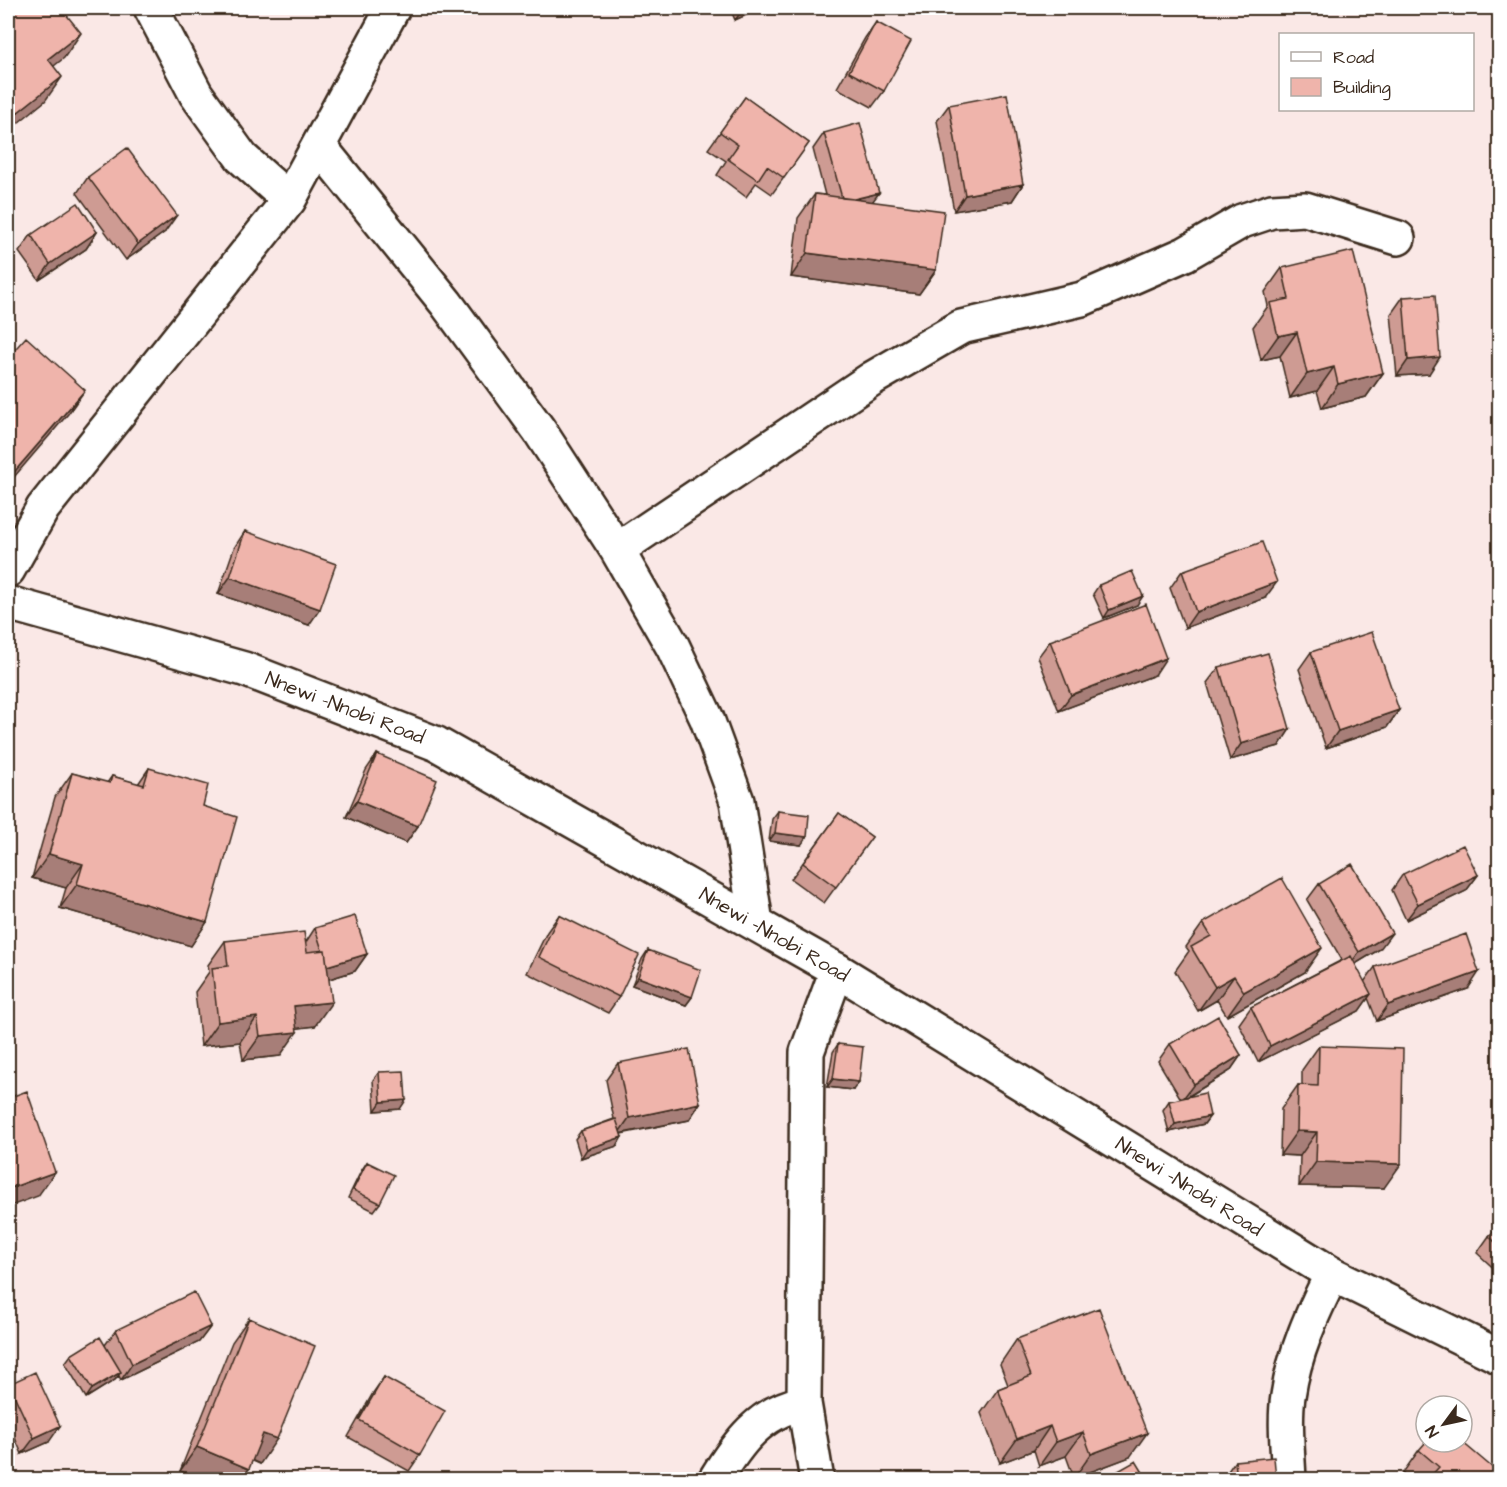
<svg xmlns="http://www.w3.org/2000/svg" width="1507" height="1487" viewBox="0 0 1507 1487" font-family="'Architects Daughter',sans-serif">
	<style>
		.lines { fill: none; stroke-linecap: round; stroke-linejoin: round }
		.minor-casing { stroke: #3b2a1e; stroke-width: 38 }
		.major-casing { stroke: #3b2a1e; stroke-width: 38 }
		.minor { stroke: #fff; stroke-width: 33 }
		.major { stroke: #fff; stroke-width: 33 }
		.wall { fill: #ce9b93; stroke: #3b2a1e; stroke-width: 1.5 }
		.shaded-wall { fill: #a77e78; stroke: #3b2a1e; stroke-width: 1.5 }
		.building { fill: #efb4ab; stroke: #3b2a1e; stroke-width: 1.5 }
		.labels { text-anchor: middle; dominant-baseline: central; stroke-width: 4.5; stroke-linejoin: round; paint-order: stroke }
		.street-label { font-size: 20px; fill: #3b2a1e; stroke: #fff }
	</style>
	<rect width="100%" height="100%" fill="#fae8e6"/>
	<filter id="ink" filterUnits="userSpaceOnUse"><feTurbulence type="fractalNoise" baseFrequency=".0167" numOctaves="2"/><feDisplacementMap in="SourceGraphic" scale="12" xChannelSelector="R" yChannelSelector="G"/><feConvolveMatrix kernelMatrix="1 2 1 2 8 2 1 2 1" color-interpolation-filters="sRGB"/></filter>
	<g filter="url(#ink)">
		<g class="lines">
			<!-- minor casing -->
			<g class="minor-casing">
				<path id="minor" d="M151 8 196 94 242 158 289 200
					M320 147 446 303 539 430 617 550 673 647 707 719 737 801 756 923
					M617 550 873 378 961 327 1082 299 1185 254 1242 221 1272 211 1305 209 1398 238
					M8 570 43 508 289 200 393 8
					M715 1480C737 1444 760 1411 804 1403
					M817 1480 804 1403 807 1052 837 970
					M1289 1480C1288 1453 1284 1422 1288 1396 1294 1353 1313 1312 1332 1274"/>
			</g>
			<!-- major casing -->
			<g class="major-casing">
				<path id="major" d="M8 603 244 669 437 744 837 970 1332 1274 1500 1357"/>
			</g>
			<!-- minor -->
			<use href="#minor" class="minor"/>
			<!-- major -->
			<use href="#major" class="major"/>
		</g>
		<!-- wall -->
		<path class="wall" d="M730 8H762L735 20Z
			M876 22 884 91 872 107 837 88 865 38Z
			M745 97 809 143 772 194 756 183 746 197 717 175 726 161 708 149Z
			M949 105 1023 184 1012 201 954 211 937 121Z
			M824 133 872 202 936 270 919 294 791 277 798 218 815 194 825 195 813 149Z
			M88 177 165 232 126 260 77 193Z
			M97 232 86 249 39 280 19 252 31 235Z
			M1282 268 1383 373 1366 397 1322 408 1317 391 1290 398 1280 356 1261 360 1253 327 1268 306 1265 292Z
			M1403 297 1429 374 1397 376 1391 314Z
			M245 531 309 625 218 594 234 548Z
			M1182 571 1265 598 1185 628 1170 588Z
			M1099 585 1137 605 1104 618 1093 594Z
			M1050 641 1155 675 1059 711 1038 657Z
			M1311 652 1399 710 1387 727 1326 748 1299 669Z
			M1219 667 1290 729 1279 746 1230 760 1207 683Z
			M377 754 418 826 406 843 346 817 366 770Z
			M149 768 203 806 207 922 191 946 60 908 66 888 32 878 55 797 72 773 107 783 112 776 138 784Z
			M778 811 801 845 769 841 772 819Z
			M839 813 872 837 824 903 791 879Z
			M1403 874 1478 875 1466 891 1406 920 1392 890Z
			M1319 884 1380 949 1355 964 1364 982 1375 967 1468 989 1377 1021 1368 998 1359 1011 1258 1062 1239 1024 1251 1007 1342 960 1307 900Z
			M559 915 619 997 608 1013 527 973 547 932Z
			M1203 923 1305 972 1227 1016 1217 1000 1198 1011 1175 971 1189 951 1186 947Z
			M315 928 367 954 355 971 329 979 315 1026 297 1028 280 1056 243 1060 240 1042 201 1046 195 992 209 972 208 965 225 941 306 942Z
			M648 950 692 997 686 1005 632 985 642 959Z
			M838 1044 853 1090 827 1087 833 1052Z
			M1170 1044 1241 1055 1230 1071 1186 1098 1210 1116 1204 1124 1169 1132 1163 1110 1169 1101 1181 1099 1158 1061Z
			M1319 1046 1384 1188 1299 1186 1300 1156 1280 1155 1281 1109 1298 1085H1302V1070Z
			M618 1063 700 1103 689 1120 621 1134 617 1146 581 1158 575 1139 581 1131 614 1119 606 1080Z
			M379 1072 400 1109 375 1111 373 1080Z
			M367 1162 380 1203 374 1211 348 1198 361 1171Z
			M1500 1225V1274L1477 1253 1489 1236Z
			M249 1318 260 1464 252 1460 180 1471 232 1342Z
			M211 1326 199 1342 121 1380 119 1376 115 1380 86 1398 65 1363 71 1355 105 1345 116 1330Z
			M1017 1339 1130 1457 1074 1478 1066 1456 1039 1466 1034 1450 1000 1463 981 1413 998 1389 1008 1385 1000 1364Z
			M384 1377 420 1455 409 1471 348 1437 373 1393Z
			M9 1384 49 1442 22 1454 8 1422V1387Z
			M1419 1450 1500 1479H1409L1402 1474Z
			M1235 1461 1276 1479H1224V1477Z"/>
		<!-- shaded-wall -->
		<path class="shaded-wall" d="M744 8H762L735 20Z
			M81 33 64 58 31 84 48 59Z
			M62 77 45 101 8 131V120Z
			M1023 184 1012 201 954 211 965 195Z
			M879 193 867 209 843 202Z
			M177 215 165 232 126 260 138 244Z
			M97 232 86 249 39 280 50 264Z
			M807 253 936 270 919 294 791 277Z
			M1297 332 1280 356 1261 360 1278 336Z
			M1440 357 1429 374 1397 376 1408 360Z
			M1334 367 1317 391 1290 398 1307 374Z
			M1383 373 1366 397 1322 408 1338 384Z
			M85 390 68 414 8 484V479Z
			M230 577 320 609 309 625 218 594Z
			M1277 582 1265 598 1185 628 1196 612Z
			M1143 596 1137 605 1104 618 1109 610Z
			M1166 658 1155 675 1059 711 1071 695Z
			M1399 710 1387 727 1326 748 1338 731Z
			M1290 729 1279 746 1230 760 1241 744Z
			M357 801 418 826 406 843 346 817Z
			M775 833 807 837 801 845 769 841Z
			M49 854 83 864 66 888 32 878Z
			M1478 875 1466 891 1406 920 1418 904Z
			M77 884 207 922 191 946 60 908Z
			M1392 933 1380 949 1347 969 1359 952Z
			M1322 948 1305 972 1227 1016 1244 992Z
			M367 954 355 971 316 983 327 966Z
			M1479 972 1468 989 1377 1021 1388 1005Z
			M1234 976 1217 1000 1198 1011 1215 987Z
			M638 977 692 997 686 1005 632 985Z
			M1371 994 1359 1011 1258 1062 1270 1046Z
			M332 1002 315 1026 277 1031 294 1006Z
			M257 1017 240 1042 201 1046 218 1022Z
			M297 1032 280 1056 243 1060 260 1036Z
			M1241 1055 1230 1071 1182 1100 1194 1084Z
			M833 1079 859 1082 853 1090 827 1087Z
			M406 1100 400 1109 375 1111 381 1102Z
			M700 1103 689 1120 618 1134 629 1118Z
			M1210 1116 1204 1124 1169 1132 1175 1124Z
			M1297 1131 1317 1132 1300 1156 1280 1155Z
			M622 1137 617 1146 581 1158 587 1149Z
			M1316 1162 1401 1164 1384 1188 1299 1186Z
			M55 1172 38 1196 8 1207V1189Z
			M211 1326 199 1342 121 1380 132 1364Z
			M121 1372 115 1380 86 1398 92 1389Z
			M60 1426 49 1442 22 1454 34 1438Z
			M1050 1426 1034 1450 1000 1463 1017 1439Z
			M1083 1432 1066 1456 1039 1466 1056 1442Z
			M1147 1433 1130 1457 1074 1478 1091 1454Z
			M263 1434 277 1439 260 1464 246 1458Z
			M197 1447 249 1469 241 1479H200L180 1471Z"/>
		<!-- building -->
		<path class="building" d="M8 8 9 9 11 8H61L81 33 48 59 62 77 8 120Z
			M876 22 911 41 884 91 849 72Z
			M1007 94 1023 184 965 195 949 105Z
			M745 97 809 143 784 178 767 166 758 180 728 159 738 145 720 132Z
			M860 123 879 193 854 199 842 198 824 133Z
			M127 148 177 215 138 244 88 177Z
			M815 194 944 211 936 270 807 253Z
			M78 203 97 232 50 264 31 235Z
			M1353 251 1383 373 1338 384 1334 367 1307 374 1297 332 1278 336 1270 303 1289 299 1282 268Z
			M1435 295 1440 357 1408 360 1403 297Z
			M26 337 85 390 8 479V357Z
			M245 531 336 564 320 609 230 577Z
			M1262 542 1277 582 1196 612 1182 571Z
			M1132 571 1143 596 1109 610 1099 585Z
			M1146 604 1166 658 1071 695 1050 641Z
			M1372 632 1399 710 1338 731 1311 652Z
			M1268 653 1290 729 1241 744 1219 667Z
			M377 754 437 780 418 826 357 801Z
			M149 768 208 785 203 806 237 817 207 922 77 884 83 864 49 854 72 773 110 783 112 776 144 785Z
			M778 811 809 815 807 837 775 833Z
			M839 813 872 837 836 887 803 863Z
			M1463 845 1478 875 1418 904 1403 874Z
			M1352 864 1392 933 1359 952 1319 884Z
			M1282 878 1322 948 1244 992 1234 976 1215 987 1191 947 1211 936 1203 923Z
			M559 915 639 955 619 997 539 957Z
			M355 916 367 954 327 966 325 950H322L315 928Z
			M304 932 307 952 325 950 332 1002 294 1006 297 1032 260 1036 257 1017 218 1022 212 968 228 966 225 941Z
			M1466 934 1479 972 1388 1005 1375 967Z
			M648 950 701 970 692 997 638 977Z
			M1351 956 1371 994 1270 1046 1251 1007Z
			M1218 1016 1241 1055 1194 1084 1170 1044Z
			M838 1044 863 1047 859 1082 833 1079Z
			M1319 1046 1403 1049 1401 1164 1316 1162 1317 1132 1297 1131 1298 1085 1318 1086Z
			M689 1049 700 1103 629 1118 618 1063Z
			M404 1071 406 1100 381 1102 379 1072Z
			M27 1091 55 1172 8 1189V1098Z
			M1205 1093 1210 1116 1175 1124 1169 1101Z
			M616 1119 622 1137 587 1149 581 1131Z
			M367 1162 394 1175 380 1203 353 1190Z
			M1500 1225V1247L1489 1236Z
			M194 1292 211 1326 132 1364 116 1330Z
			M1099 1308 1147 1433 1091 1454 1083 1432 1056 1442 1050 1426 1017 1439 998 1389 1031 1376 1017 1339Z
			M249 1318 315 1346 277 1439 263 1434 249 1469 197 1447Z
			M100 1337 121 1372 92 1389 71 1355Z
			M35 1372 60 1426 34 1438 9 1384Z
			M384 1377 445 1411 420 1455 359 1420Z
			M1426 1442H1462L1500 1474V1479H1428L1439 1467 1419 1450Z
			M1274 1457 1276 1479H1237L1235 1461Z
			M1136 1461 1147 1479H1104Z"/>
	</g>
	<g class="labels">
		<!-- street labels -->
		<g class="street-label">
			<text transform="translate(345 708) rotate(21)">Nnewi -Nnobi Road</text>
			<text transform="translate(774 935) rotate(30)">Nnewi -Nnobi Road</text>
			<text transform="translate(1189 1187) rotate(32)">Nnewi -Nnobi Road</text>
		</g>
	</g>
	<!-- margin -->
	<rect width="1507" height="1487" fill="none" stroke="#fff" stroke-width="30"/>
	<rect x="15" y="15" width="1477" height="1457" fill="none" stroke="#3b2a1e" stroke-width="2" filter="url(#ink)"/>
	<!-- legend -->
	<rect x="1279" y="33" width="195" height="78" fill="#ffffff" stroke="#b1aaa5" stroke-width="1.5"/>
	<rect x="1291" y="52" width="30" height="9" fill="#ffffff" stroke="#b1aaa5" stroke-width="1.5"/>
	<text x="1333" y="63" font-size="18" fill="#3b2a1e">Road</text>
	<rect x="1291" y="78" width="30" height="18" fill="#efb4ab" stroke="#b1aaa5" stroke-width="1.5"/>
	<text x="1333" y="93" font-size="18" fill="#3b2a1e">Building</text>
	<!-- north arrow -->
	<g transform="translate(1444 1424) rotate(237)"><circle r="28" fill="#ffffff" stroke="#b1aaa5" stroke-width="1.5"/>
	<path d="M0-4.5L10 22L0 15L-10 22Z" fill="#3b2a1e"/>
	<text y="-9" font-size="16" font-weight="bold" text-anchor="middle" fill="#3b2a1e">N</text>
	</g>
</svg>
